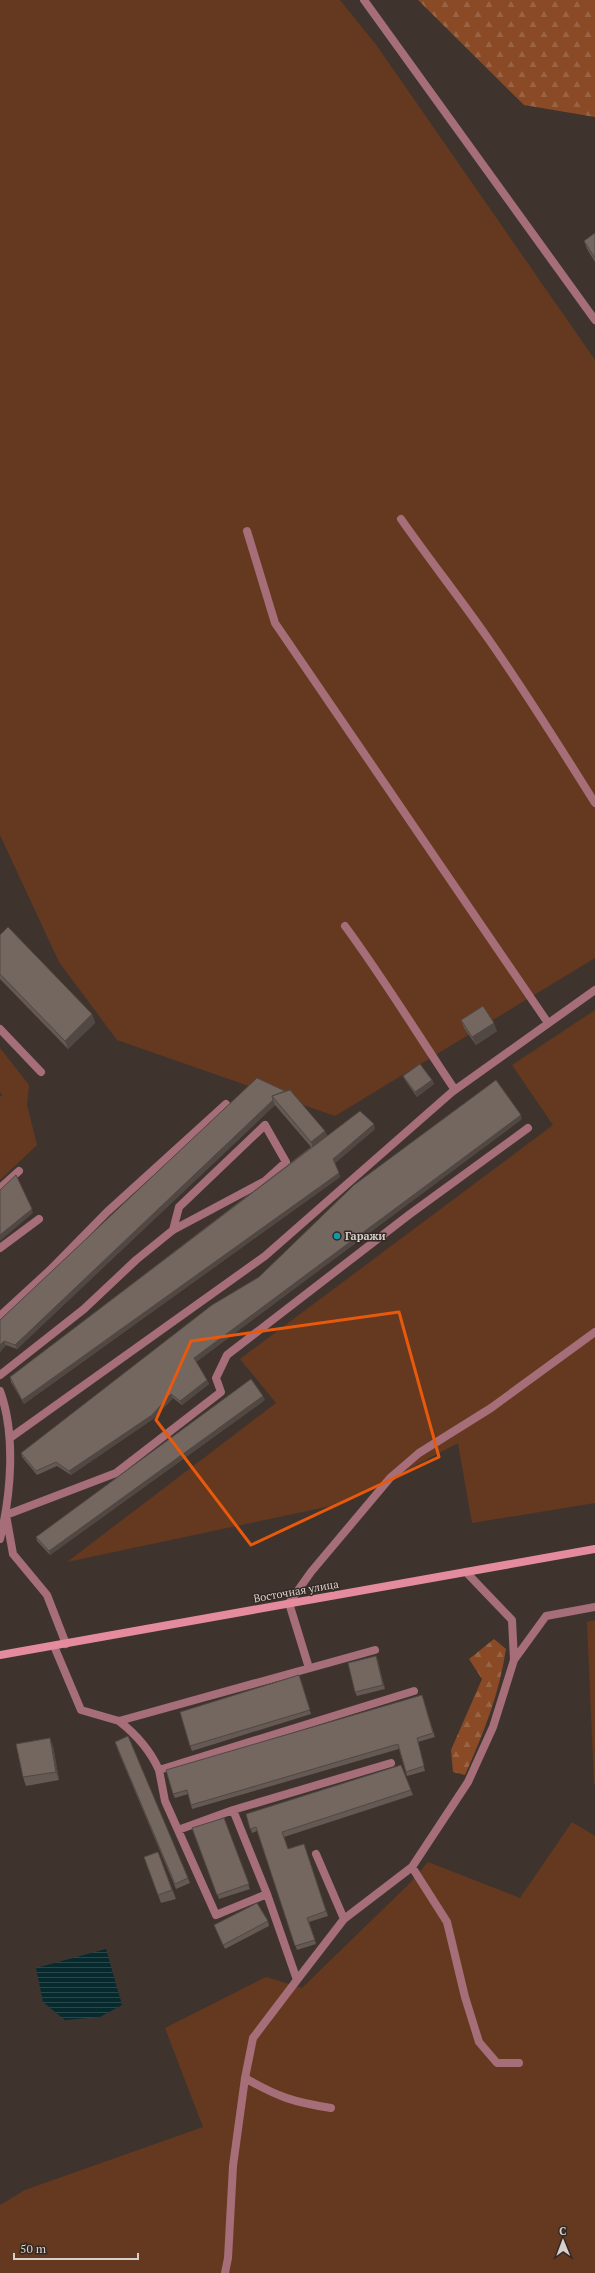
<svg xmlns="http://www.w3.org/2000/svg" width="595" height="2273" viewBox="0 0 595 2273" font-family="'PT Serif',serif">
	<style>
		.forest { fill: url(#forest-firs) }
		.green { fill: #653920 }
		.water { fill: url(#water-rules) }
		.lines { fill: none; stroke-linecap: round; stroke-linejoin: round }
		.lane { stroke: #a66e78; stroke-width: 8 }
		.street { stroke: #a66e78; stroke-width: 8 }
		.secondary { stroke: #e48c9e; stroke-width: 8 }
		.wall { fill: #645953 }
		.shaded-wall { fill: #514843 }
		.building { fill: #746760; stroke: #514843 }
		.marked { fill: none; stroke: #e8590c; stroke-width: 3; stroke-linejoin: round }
		.culture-dot { fill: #0f9aa8; stroke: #342923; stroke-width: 1.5 }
		.labels { text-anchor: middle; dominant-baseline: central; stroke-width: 3; stroke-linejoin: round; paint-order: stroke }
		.poi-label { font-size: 11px; font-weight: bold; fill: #d8d0cd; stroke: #342923; text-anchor: start }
		.street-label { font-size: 11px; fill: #d8d0cd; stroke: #342923 }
	</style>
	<defs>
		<pattern id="forest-firs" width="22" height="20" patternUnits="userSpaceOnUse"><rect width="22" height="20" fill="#8a4a25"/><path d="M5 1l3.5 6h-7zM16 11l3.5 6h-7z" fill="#9a6343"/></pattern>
		<pattern id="water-rules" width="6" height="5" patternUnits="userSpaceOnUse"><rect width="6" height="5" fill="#062a2d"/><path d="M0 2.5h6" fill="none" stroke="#2a484a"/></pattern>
	</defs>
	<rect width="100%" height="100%" fill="#3f332d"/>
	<!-- forest -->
	<path class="forest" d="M418 0H595V117L524 105Z
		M494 1639 506 1649C499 1695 484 1732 465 1775L453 1772 451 1750 482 1679 469 1659Z"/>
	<!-- green -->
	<path class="green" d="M0 0H340L377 46 595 360V958L335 1116 117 1040 59 962 0 835Z
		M595 1010V1503L472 1523 458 1443 345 1503 67 1562 276 1403 240 1359 553 1125 512 1065Z
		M0 1048 29 1085 27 1105 37 1145 0 1180V1097L2 1095 0 1092Z
		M595 1620V1784H594L587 1622Z
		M572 1822 595 1836V2273H0V2205L25 2190 203 2127 165 2028 266 1977 302 1988 410 1883 428 1862 520 1898Z"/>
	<!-- water -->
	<path class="water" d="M106 1949 122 2005 100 2017 65 2020 43 2002 36 1968Z"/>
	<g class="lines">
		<!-- lane -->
		<path class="lane" d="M401 519C429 559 459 597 487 637 525 691 560 747 595 803
			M247 531 275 623 548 1023
			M345 926C384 979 418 1035 455 1090
			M0 1029 41 1072
			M0 1188 19 1171
			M0 1248 39 1219
			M0 1316 50 1270 107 1212 226 1104
			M0 1375 84 1309 136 1260 173 1230 265 1181 286 1162 265 1125 179 1207 173 1230
			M0 1391C16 1434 11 1495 0 1539
			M10 1438 265 1256 452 1092 595 990
			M66 1644 47 1595 13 1554 6 1515 116 1473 221 1392 216 1378 227 1355 410 1214 528 1128
			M54 1646 81 1710 119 1721 375 1650
			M514 1660 546 1616 595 1607
			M309 1668 289 1603 311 1572 390 1478 419 1453 491 1408 595 1332
			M119 1721C137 1735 150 1750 159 1770L414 1691
			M159 1770 165 1801 216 1915 267 1894 233 1810 391 1763
			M178 1830 233 1810
			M412 1867 447 1922 465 1997 479 2042 497 2063H519
			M267 1894 297 1980 344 1919 316 1854
			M344 1919 412 1867 468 1782 493 1727 514 1660 512 1620 466 1572
			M245 2078C278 2097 293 2102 331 2108
			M225 2273 228 2258 233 2166 245 2078 253 2038 297 1980"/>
		<!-- street -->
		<path class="street" d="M364 0 595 320"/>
		<!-- secondary -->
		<path class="secondary" d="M0 1655 595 1549"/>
	</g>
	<!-- wall -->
	<path class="wall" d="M595 233V262L587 249 584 241Z
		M0 935 92 1014 95 1023 68 1049 0 979Z
		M461 1020 497 1031 476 1045 464 1028Z
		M403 1076 432 1080 434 1084 417 1097 405 1080Z
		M257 1078 325 1131 327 1136 375 1129 335 1163 340 1177 24 1404 11 1382 10 1377 311 1147 275 1105 17 1349 6 1345 0 1352V1320Z
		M522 1119 196 1362 207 1380 209 1384 182 1405 173 1398 153 1419 71 1475 57 1466 37 1475 22 1457 21 1453 259 1277Z
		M265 1400 50 1555 37 1541 36 1537Z
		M376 1656 385 1689 357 1696 355 1692Z
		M299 1675 311 1714 192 1751 190 1746Z
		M422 1695 435 1737 418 1742 425 1771 407 1776 399 1749 192 1809 188 1794 175 1798 173 1794Z
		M53 1746 59 1780 26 1786 23 1777Z
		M116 1746 188 1878 190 1883 176 1889Z
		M401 1765 413 1795 284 1837 288 1849 304 1844 328 1916 309 1922 316 1944 297 1950 257 1831 252 1833 246 1814Z
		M224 1818 250 1889 219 1899 192 1828Z
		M158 1852 176 1899 161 1903 144 1857Z
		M268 1921 269 1926 225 1949 214 1925Z"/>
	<!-- shaded-wall -->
	<path class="shaded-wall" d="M92 1014 95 1023 68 1049 65 1041Z
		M494 1023 497 1031 476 1045 472 1037Z
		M432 1080 434 1084 417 1097 415 1092Z
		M273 1100 275 1105 17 1349 15 1345Z
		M521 1115 522 1119 196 1362 194 1358Z
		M374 1124 375 1129 334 1164 333 1159Z
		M325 1131 328 1140 314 1150 311 1142Z
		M339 1173 340 1177 24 1404 22 1400Z
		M32 1209 33 1213 0 1241V1235Z
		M4 1341 6 1345 0 1352V1345Z
		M207 1380 209 1384 182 1405 180 1401Z
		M171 1394 173 1398 153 1419 71 1475 69 1471Z
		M263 1396 265 1400 50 1555 49 1551Z
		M376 1656 378 1660 385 1689 383 1685Z
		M50 1738 53 1746 59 1780 56 1772Z"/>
	<!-- building -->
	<path class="building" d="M595 233V258L584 241Z
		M8 927 92 1014 65 1041 0 974V935Z
		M483 1006 494 1023 472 1037 461 1020Z
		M420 1064 432 1080 415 1092 403 1076Z
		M257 1078 285 1091 272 1096 273 1100 15 1345 4 1341 0 1345V1320Z
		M496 1080 521 1115 194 1358 207 1380 180 1401 171 1394 152 1415 69 1471 56 1462 36 1471 21 1453 212 1305 259 1277 354 1185Z
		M290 1090 325 1131 311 1142 272 1096Z
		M360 1111 374 1124 333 1159 339 1173 22 1400 10 1377Z
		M16 1175 32 1209 0 1235V1190Z
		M251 1379 263 1396 49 1551 36 1537Z
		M376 1656 383 1685 355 1692 348 1663Z
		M299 1675 310 1710 190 1746 180 1712Z
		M422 1695 433 1733 417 1738 424 1766 406 1772 398 1744 191 1805 187 1790 173 1794 166 1770Z
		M128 1736 188 1878 175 1884 115 1742Z
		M50 1738 56 1772 23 1777 16 1744Z
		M401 1765 411 1790 282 1832 288 1849 304 1844 326 1911 307 1918 315 1940 295 1946 256 1827 250 1829 246 1814Z
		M224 1818 249 1884 217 1895 192 1828Z
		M158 1852 172 1890 158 1895 144 1857Z
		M257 1903 268 1921 223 1945 214 1925Z"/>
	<!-- marked area -->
	<path class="marked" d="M399 1312 439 1457 251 1545 156 1420 191 1341Z"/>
	<!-- markers -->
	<circle class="culture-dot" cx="337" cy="1236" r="4"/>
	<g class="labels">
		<!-- poi labels -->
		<g class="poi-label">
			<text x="345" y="1236">Гаражи</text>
		</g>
		<!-- street labels -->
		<g class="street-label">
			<text transform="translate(296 1591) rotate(-10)">Восточная улица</text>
		</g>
	</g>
	<!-- north arrow -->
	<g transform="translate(563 2241) rotate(359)" stroke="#342923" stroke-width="3" paint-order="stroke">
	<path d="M0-3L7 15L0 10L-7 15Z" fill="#d8d0cd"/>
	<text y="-6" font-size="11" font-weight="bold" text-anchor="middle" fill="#d8d0cd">С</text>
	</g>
	<!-- scale -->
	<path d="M14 2253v6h124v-6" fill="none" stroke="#d8d0cd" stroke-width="2"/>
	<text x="20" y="2253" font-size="12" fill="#d8d0cd" stroke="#342923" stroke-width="3" paint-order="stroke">50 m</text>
</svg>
